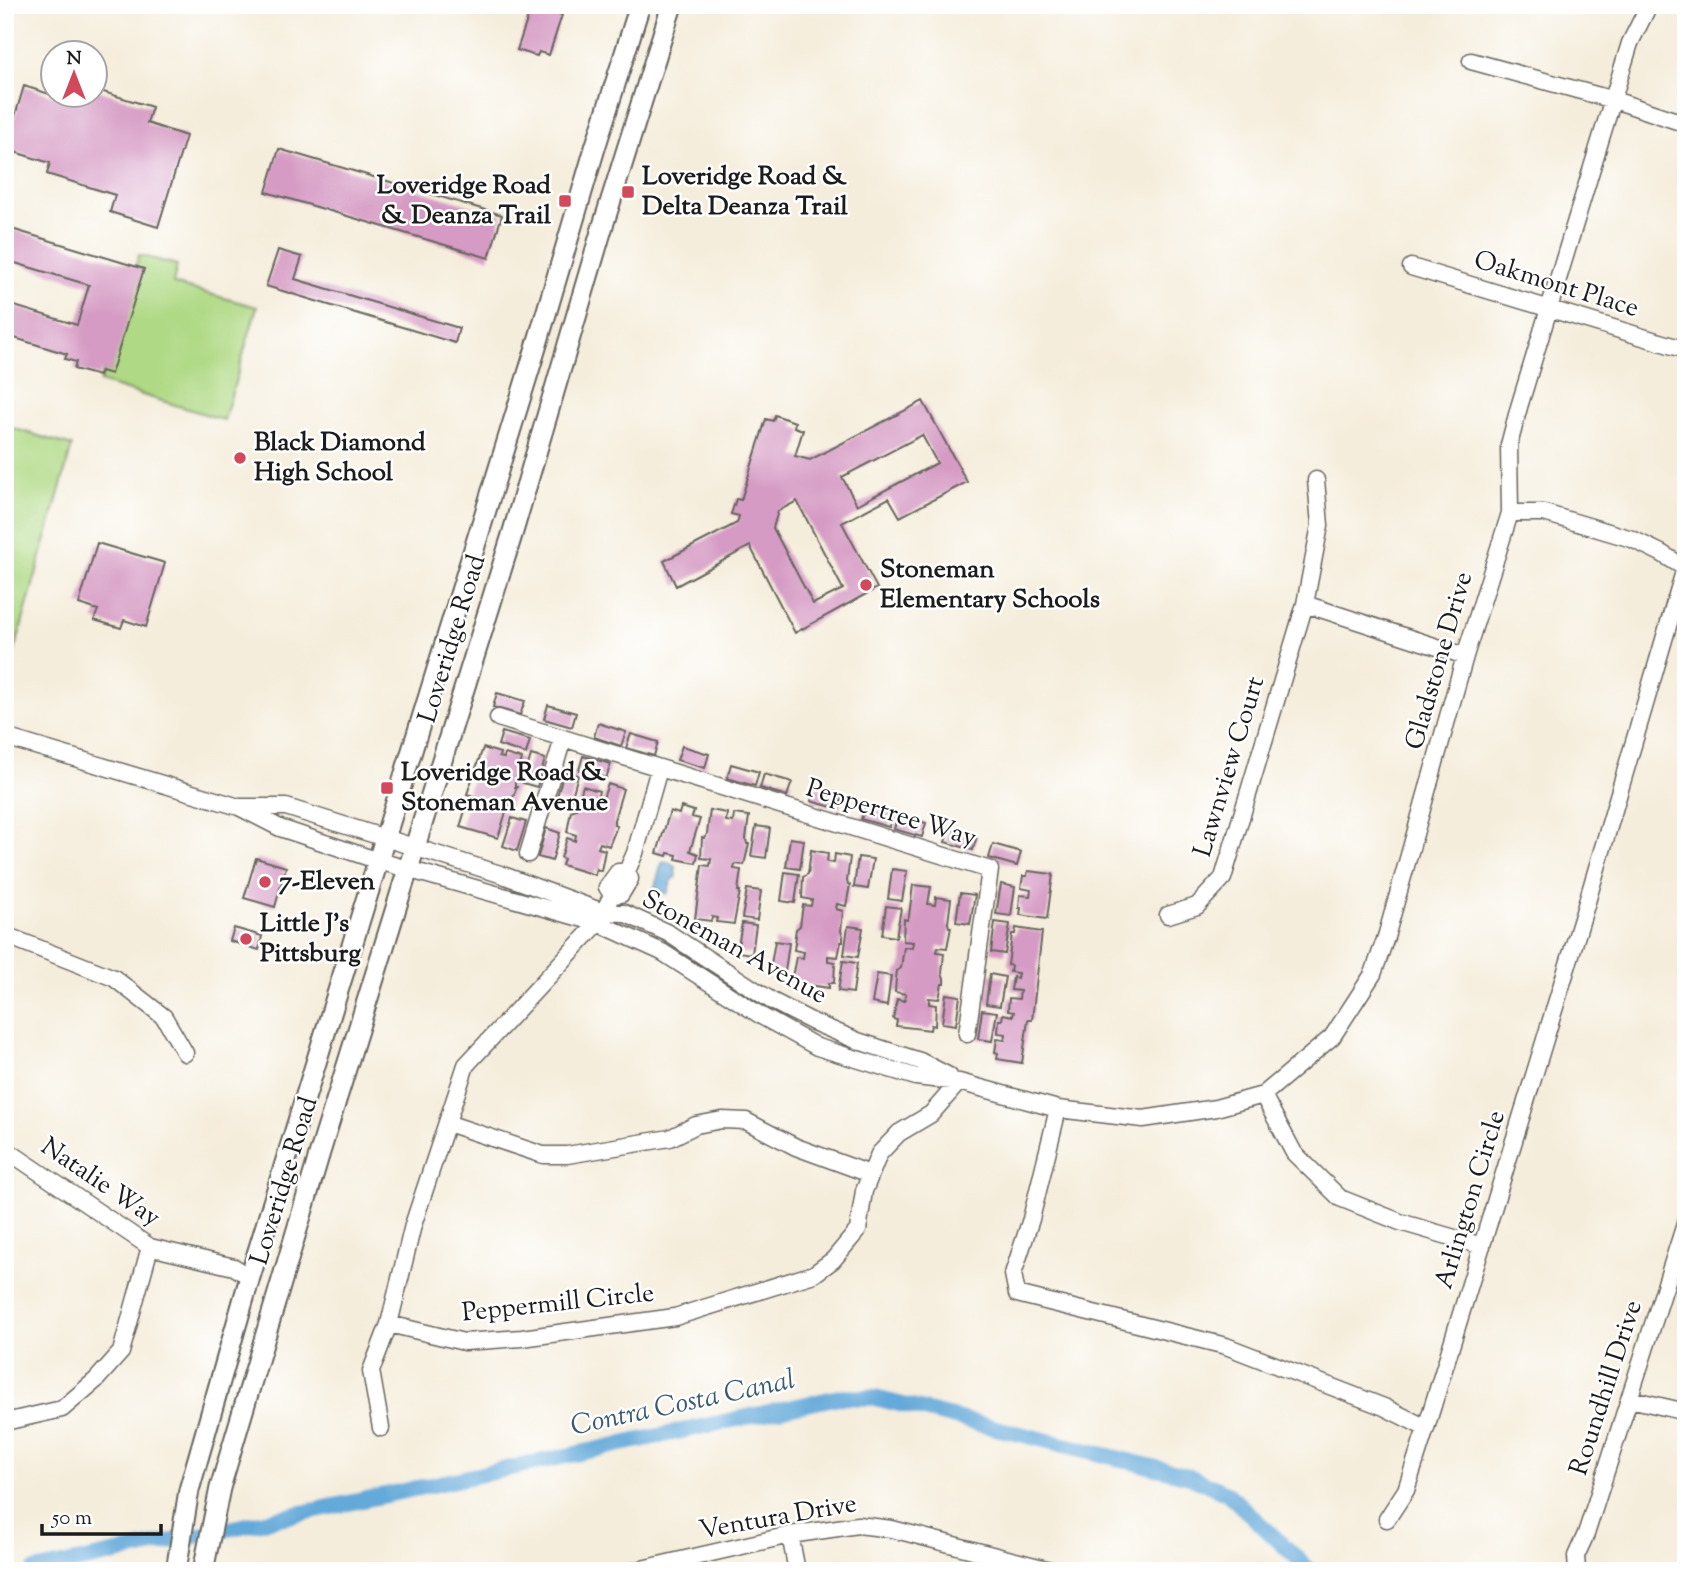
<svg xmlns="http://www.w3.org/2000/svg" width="1691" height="1576" viewBox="0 0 1691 1576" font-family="'Sorts Mill Goudy',serif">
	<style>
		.green { fill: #afd984; stroke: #667a50; stroke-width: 2 }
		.water { fill: #63a9d9; stroke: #40627a; stroke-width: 2 }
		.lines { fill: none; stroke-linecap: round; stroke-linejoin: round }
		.canal { stroke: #63a9d9; stroke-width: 16 }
		.building { fill: #d69bc4; fill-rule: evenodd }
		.minor-casing { stroke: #68655f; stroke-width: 19 }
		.major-casing { stroke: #68655f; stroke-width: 23 }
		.minor { stroke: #fff; stroke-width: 16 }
		.major { stroke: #fff; stroke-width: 19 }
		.poi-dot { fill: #d1495b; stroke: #fff; stroke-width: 2.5 }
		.labels { text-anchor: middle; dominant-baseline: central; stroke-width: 5; stroke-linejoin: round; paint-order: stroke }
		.poi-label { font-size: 26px; font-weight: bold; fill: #1c1c1c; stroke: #fff; text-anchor: start }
		.street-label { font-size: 26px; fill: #1c1c1c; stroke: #fff }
		.water-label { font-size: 28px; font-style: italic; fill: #3c5b71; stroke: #fff }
	</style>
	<rect width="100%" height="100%" fill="#fff"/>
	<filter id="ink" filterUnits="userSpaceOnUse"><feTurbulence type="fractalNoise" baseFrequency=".0143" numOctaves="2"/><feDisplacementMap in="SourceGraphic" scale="14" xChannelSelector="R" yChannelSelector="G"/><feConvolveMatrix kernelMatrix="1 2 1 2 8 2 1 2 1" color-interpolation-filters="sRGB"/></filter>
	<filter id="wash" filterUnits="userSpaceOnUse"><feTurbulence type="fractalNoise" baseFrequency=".00686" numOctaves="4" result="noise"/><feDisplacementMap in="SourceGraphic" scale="28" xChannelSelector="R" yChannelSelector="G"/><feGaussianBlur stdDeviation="1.57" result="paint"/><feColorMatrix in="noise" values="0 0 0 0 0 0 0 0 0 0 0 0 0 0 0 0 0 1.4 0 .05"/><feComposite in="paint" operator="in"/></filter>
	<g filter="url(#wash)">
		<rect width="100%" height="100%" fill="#f5eddb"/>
		<!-- green -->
		<path class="green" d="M139 255 177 265 173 284 257 307 224 420 100 382Z
			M5 426 72 446 5 685Z"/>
		<!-- water -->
		<path class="water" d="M669 862 675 867 676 878 672 879 667 894 654 890 662 863Z"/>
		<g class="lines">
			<!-- canal -->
			<path class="canal" d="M34 1571 839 1397 875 1398 1189 1476 1227 1493 1311 1571"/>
		</g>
		<g id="blocks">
			<!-- building -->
			<path class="building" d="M532 5H554L552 12 562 15 549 55 539 52 537 56 517 50Z
				M24 86 62 98 63 94H94V89L152 107 147 123 186 136 158 227 110 212 115 195 47 174 50 163 5 149Z
				M279 149 502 215 489 258 266 192Z
				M5 227 144 269 111 374 101 371 99 376 74 369 76 362 65 359 67 354 5 335V303L77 325 89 285 5 260Z
				M278 250 302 257 295 279 459 328 455 343 266 286Z
				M923 401 967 482 900 517 889 498 842 523 877 588 795 633 750 546 676 586 664 561 737 523 739 516 731 514 736 499 741 500 766 419 773 421 775 415 795 422 794 427 803 430 795 456 810 460ZM922 435 937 463 857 505 842 477ZM797 501 843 589 813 604 773 528 778 511Z
				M97 543 165 563 146 627 124 620 121 628 94 620 98 610 79 604Z
				M497 693 525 701 520 715 493 707Z
				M548 705 576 713 572 727 544 719Z
				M598 723 626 732 621 746 594 737Z
				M502 732 530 740 526 754 498 745Z
				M631 734 658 742 654 756 626 748Z
				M682 746 709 754 705 768 677 760Z
				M483 748 500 753 499 757 504 758 505 754 522 759 515 783V787H517L509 807 500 804 499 810 506 812 498 838 460 827 468 801 475 803 476 797 467 794Z
				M531 755 545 759 537 787 523 783Z
				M583 756 611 764 606 778 579 770Z
				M731 764 759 772 755 786 727 778Z
				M564 772 578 775 570 804 556 800Z
				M764 774 792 782 787 796 760 788Z
				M608 784 623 789 614 820V825L617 826 609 846 600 843 598 848 605 850 601 871 596 869 595 875 562 865 564 859 561 858 567 838 575 841 576 835 567 832 571 811 576 809 583 786 599 791 597 799 602 801Z
				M816 787 843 795 839 809 811 801Z
				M866 805 893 813 889 827 861 819Z
				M681 807 694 811 692 817 700 819 690 851 698 854 696 863 676 859 677 855 668 853 667 856 657 853 670 811 679 814Z
				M710 810 727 813 726 821 733 822 734 814 749 816 746 839 747 844H749L744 865 735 864 734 869 741 870 738 891H740L734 924 716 922 717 918 712 917 711 921 695 919 702 865 710 866 711 859 701 858 702 837 705 838 707 834Z
				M898 815 926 823 922 837 894 829Z
				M512 818 526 822 517 851 503 846Z
				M756 826 770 828 766 858 751 856Z
				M546 828 560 833 552 861 538 857Z
				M949 828 977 836 973 850 945 842Z
				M790 838 804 840 800 869 786 867Z
				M993 844 1021 852 1017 866 989 858Z
				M811 850 828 853 827 862 834 863 835 854 850 857 847 881 848 884 850 885 846 906 837 904 836 909 843 911 841 931 843 936V942H841L838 957 828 956V961L835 962 834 983H829V988L795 983 796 977H792L796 957 803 958 804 952 794 950 796 936H795L796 929 800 926 803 905 811 906 812 900 802 898 803 877 808 874Z
				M858 857 873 859 868 889 854 887Z
				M256 858 286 867 275 907 244 898Z
				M892 869 907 871 902 901 888 899Z
				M1028 871 1053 874 1047 919 1020 915 1021 908H1019L1020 895 1030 896 1031 890 1021 888 1023 876H1027Z
				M785 872 799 874 795 903 781 901Z
				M1001 884 1015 887 1011 916 996 914Z
				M913 885 931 887 928 904 935 905 936 897 951 899 948 923 949 927H951L947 948 938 947 937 952 944 953 942 973 944 978V984H942L939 999 929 998V1004L936 1005 935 1026 931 1025 930 1030 896 1026 897 1020 893 1019 897 999 904 1001 906 994 895 992 896 978 897 971 901 968 904 947 912 948 913 942 903 941 904 919 907 920 909 916Z
				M747 889 761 891 757 920 742 918Z
				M960 893 975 895 970 924 956 922Z
				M886 906 901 908 896 937 882 935Z
				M995 922 1010 924 1005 954 991 952Z
				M742 923 756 925 752 954 737 952Z
				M848 926 863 928 858 957 844 955Z
				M234 928 262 936 259 950 230 941Z
				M1016 928 1042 932 1032 1020H1028L1022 1063 997 1059 998 1053 995 1052 997 1039 1005 1040 1006 1034 998 1033 999 1020H1002L1003 1014 1013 1016 1014 1012 1008 1011 1009 998 1019 999 1020 991 1011 990 1013 977 1017 978 1018 973 1010 972 1011 966 1008 965 1012 934H1015Z
				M775 941 789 943 785 972 770 970Z
				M843 961 857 963 853 993 838 991Z
				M877 974 891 976 887 1006 872 1003Z
				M990 974 1005 977 1000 1006 986 1004Z
				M946 994 960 996 956 1025 942 1023Z
				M982 1010 997 1012 992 1041 978 1039Z"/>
		</g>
	</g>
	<g filter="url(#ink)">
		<use href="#blocks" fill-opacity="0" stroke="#68655f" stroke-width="2"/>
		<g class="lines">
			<!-- minor casing -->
			<g class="minor-casing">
				<path id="minor" d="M1471 61 1614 100 1686 124
					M1411 267 1686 350
					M1305 604 1465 656
					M498 718 990 870 967 1034
					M5 737 239 807 280 828 379 861 598 923 662 952 763 1017 817 1047 916 1077 959 1082 1058 1109 1143 1119 1216 1108 1263 1095 1332 1037 1373 974 1386 937 1465 656 1510 513 1509 445 1519 407 1630 43 1649 5
					M241 807H286L500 874 603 912 624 913 668 933 772 1001 813 1022 858 1041 920 1061 949 1076
					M528 854 563 739
					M612 895 607 887 618 872 627 871
					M1168 915 1197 906 1223 878 1305 604 1320 525 1316 480
					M5 935 114 978 164 1017 185 1053
					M1263 1095 1294 1153 1340 1198 1400 1222 1482 1246
					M1058 1109 1031 1219 1013 1274 1017 1294 1226 1346 1384 1407 1426 1428
					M447 1123 543 1155H567L670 1138 696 1125 722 1120 746 1121 796 1147 870 1174
					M5 1149 150 1247 234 1267 250 1277
					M389 1324 464 1342 522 1338 675 1317 814 1274 833 1260 858 1230 864 1191 879 1154 899 1133 931 1114 959 1082
					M1630 1399 1686 1412
					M5 1422 62 1409 96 1380 121 1352 150 1247
					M381 1428 371 1371 389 1324 413 1225 466 1065 598 923 612 895 621 894 630 879 627 871 635 853 659 769
					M1387 1519 1406 1490 1426 1428 1584 912 1685 568 1661 553 1632 539 1544 513H1510
					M790 1535 797 1571
					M633 1571 790 1535 858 1525 892 1529 1054 1571
					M1577 1571 1576 1556 1586 1534 1686 1221"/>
			</g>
			<!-- major casing -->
			<g class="major-casing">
				<path id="major" d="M176 1571 189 1490 250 1277 538 341 595 148 640 5
					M203 1571 220 1488 321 1149 512 535 601 232 672 5"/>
			</g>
			<!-- minor -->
			<use href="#minor" class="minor"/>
			<!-- major -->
			<use href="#major" class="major"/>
		</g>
	</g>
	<!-- markers -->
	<g class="poi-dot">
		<rect x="621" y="185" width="14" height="14" rx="3.5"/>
		<rect x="558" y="194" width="14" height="14" rx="3.5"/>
		<circle cx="240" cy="458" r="7"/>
		<circle cx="866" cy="585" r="7"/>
		<rect x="380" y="781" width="14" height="14" rx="3.5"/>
		<circle cx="265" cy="882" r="7"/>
		<circle cx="246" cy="939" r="7"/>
	</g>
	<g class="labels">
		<!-- poi labels -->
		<g class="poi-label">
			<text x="642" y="177">Loveridge Road &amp;<tspan x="642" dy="30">Delta Deanza Trail</tspan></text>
			<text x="551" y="186" text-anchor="end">Loveridge Road<tspan x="551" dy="30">&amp; Deanza Trail</tspan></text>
			<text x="254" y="443">Black Diamond<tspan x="254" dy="30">High School</tspan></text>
			<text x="880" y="570">Stoneman<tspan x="880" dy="30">Elementary Schools</tspan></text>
			<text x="401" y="773">Loveridge Road &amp;<tspan x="401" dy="30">Stoneman Avenue</tspan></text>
			<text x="279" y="882">7-Eleven</text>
			<text x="260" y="924">Little J's<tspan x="260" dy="30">Pittsburg</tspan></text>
		</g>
		<!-- street labels -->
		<g class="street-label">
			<text transform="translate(1556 285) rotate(17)">Oakmont Place</text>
			<text transform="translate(453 639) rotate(-73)">Loveridge Road</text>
			<text transform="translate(1440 661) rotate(-74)">Gladstone Drive</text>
			<text transform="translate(1230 767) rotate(-73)">Lawnview Court</text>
			<text transform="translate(891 814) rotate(17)">Peppertree Way</text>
			<text transform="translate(734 948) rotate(29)">Stoneman Avenue</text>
			<text transform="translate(285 1181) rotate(-73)">Loveridge Road</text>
			<text transform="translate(100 1183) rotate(34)">Natalie Way</text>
			<text transform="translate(1471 1200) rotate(-73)">Arlington Circle</text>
			<text transform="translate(558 1304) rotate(-6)">Peppermill Circle</text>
			<text transform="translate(1607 1388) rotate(-72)">Roundhill Drive</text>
			<text transform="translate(778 1518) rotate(-10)">Ventura Drive</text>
		</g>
		<!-- water labels -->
		<g class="water-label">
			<text transform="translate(683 1404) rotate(-12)">Contra Costa Canal</text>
		</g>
	</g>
	<!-- margin -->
	<rect width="1691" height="1576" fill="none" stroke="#fff" stroke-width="28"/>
	<!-- north arrow -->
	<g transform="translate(74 74)"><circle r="33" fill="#ffffff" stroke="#a4a4a4" stroke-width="2"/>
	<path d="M0-5L12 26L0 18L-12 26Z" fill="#d1495b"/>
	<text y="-10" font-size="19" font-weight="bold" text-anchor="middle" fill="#1c1c1c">N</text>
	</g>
	<!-- scale -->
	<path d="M42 1524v10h119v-10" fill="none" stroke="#1c1c1c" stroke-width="3.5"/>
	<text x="52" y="1524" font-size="21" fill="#1c1c1c" stroke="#ffffff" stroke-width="5" paint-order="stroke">50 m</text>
</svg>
